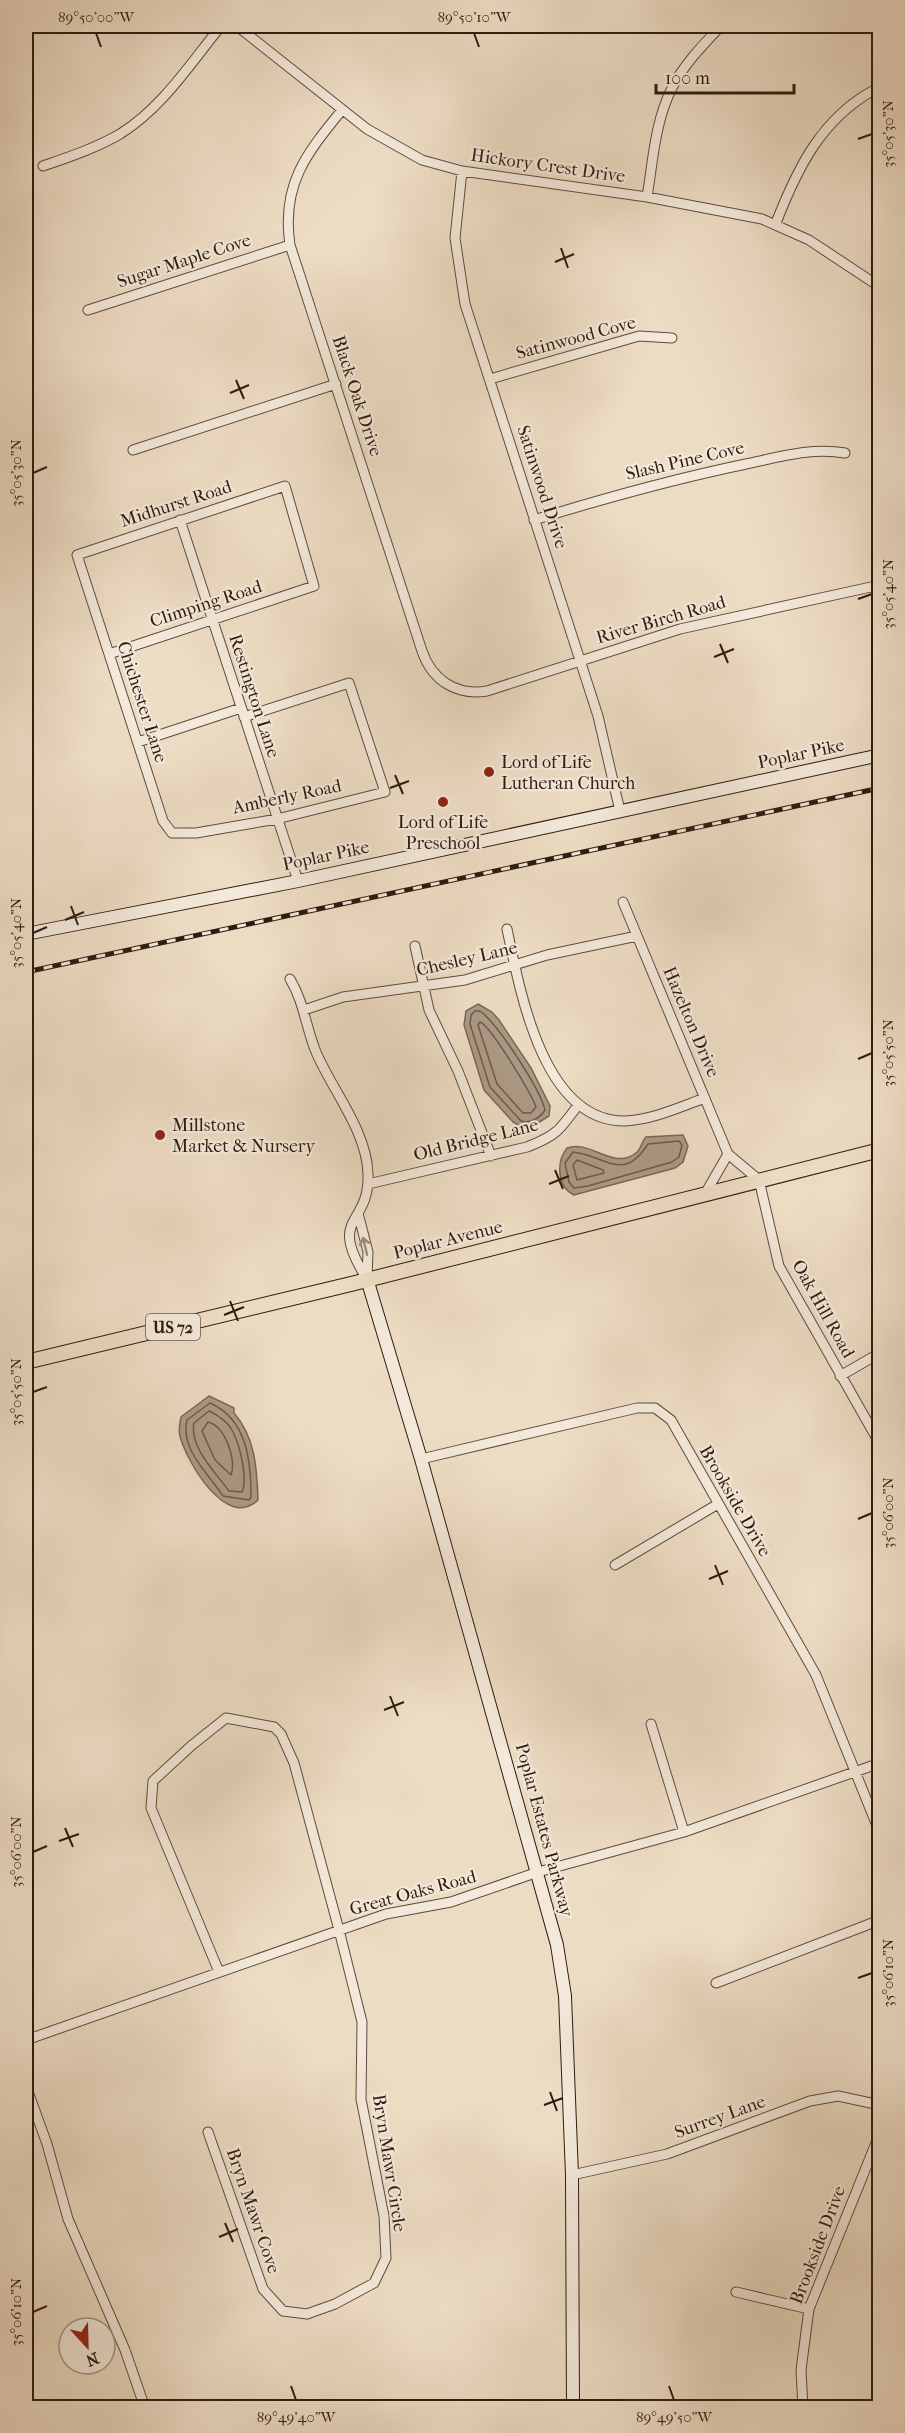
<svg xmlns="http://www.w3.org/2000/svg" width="905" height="2433" viewBox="0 0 905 2433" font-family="'IM FELL French Canon',serif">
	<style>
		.water { fill: #ac9a86; stroke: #7a6756; stroke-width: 1.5 }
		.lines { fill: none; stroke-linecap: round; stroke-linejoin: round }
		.shore { stroke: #6d5a4a; stroke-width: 1.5 }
		.street-casing { stroke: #5e4b3c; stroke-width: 11 }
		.secondary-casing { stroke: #2e1b0f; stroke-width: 14 }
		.primary-casing { stroke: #2e1b0f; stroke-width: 16 }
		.street { stroke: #f3e8d9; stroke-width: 9 }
		.secondary { stroke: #f3e8d9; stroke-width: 12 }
		.primary { stroke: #eddcc4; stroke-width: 14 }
		.rail-casing { stroke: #2e1b0f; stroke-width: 5 }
		.rail { stroke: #f3e8d9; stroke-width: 3; stroke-dasharray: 9; stroke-linecap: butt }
		.oneway { stroke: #9a8c7e }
		.ticks { fill: none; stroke: #2e1b0f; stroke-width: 2 }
		.poi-dot { fill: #8f2418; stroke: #f3e8d9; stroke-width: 2 }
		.labels { text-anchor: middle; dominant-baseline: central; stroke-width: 4.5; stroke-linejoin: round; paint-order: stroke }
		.shield { fill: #f3e8d9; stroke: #69584c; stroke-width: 1.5 }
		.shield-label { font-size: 16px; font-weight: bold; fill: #2e1b0f }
		.street-label { font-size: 18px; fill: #2e1b0f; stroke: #f3e8d9 }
		.poi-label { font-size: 18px; fill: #2e1b0f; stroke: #f3e8d9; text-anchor: start }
		.neatline { fill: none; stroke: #2e1b0f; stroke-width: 2 }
		.ticks-label { font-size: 15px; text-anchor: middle; fill: #2e1b0f }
	</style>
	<rect width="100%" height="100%" fill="#eddcc4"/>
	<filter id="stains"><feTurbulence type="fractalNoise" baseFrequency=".00333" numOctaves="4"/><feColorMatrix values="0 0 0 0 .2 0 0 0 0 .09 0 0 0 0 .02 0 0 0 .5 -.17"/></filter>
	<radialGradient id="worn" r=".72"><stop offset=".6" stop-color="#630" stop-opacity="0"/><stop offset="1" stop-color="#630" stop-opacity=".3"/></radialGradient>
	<!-- water -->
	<path class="water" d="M478 1004 492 1012 499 1020 531 1068 550 1106 549 1116 530 1128H523L513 1122 484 1090 464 1025 466 1011Z
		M683 1135 688 1146 683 1162 675 1168 574 1195C557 1187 556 1162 567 1148 590 1139 613 1171 636 1153 641 1150 641 1142 646 1137Z
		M209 1396 234 1408V1413C255 1437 257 1468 258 1500 226 1531 186 1460 180 1436 178 1430 180 1423 181 1417Z"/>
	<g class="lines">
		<!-- shore -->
		<path class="shore" d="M475 1011H480C498 1024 540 1089 545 1110 540 1118 530 1124 521 1121L490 1087 470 1024 471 1015Z
			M480 1022C490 1025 531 1093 536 1107L531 1113H523L497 1084 478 1025Z
			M679 1141 682 1145 679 1157 672 1162 588 1186 574 1188 569 1182 565 1163 573 1152C607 1156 623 1183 648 1144Z
			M577 1160 603 1170 604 1173 577 1180 573 1165Z
			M210 1403C247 1419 251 1461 251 1497L249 1500 223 1496C209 1474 180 1450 187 1420Z
			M209 1411C218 1415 229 1423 233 1432 240 1446 248 1478 242 1492L229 1491C216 1473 189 1447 194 1423Z
			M208 1422C225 1426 237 1460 231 1475L215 1460 202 1431Z"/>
		<!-- street casing -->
		<g class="street-casing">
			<path id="street" d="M237 26 367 129 422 160 462 171 647 197 762 219 809 240 880 287
				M342 110C306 154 281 185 290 245L422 651C432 680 456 696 487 691L680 629 880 585
				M43 166C69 157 96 148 120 134 162 108 190 64 221 26
				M462 171 455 238 465 304 598 716 620 811
				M647 197C653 161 655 121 672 88 684 64 703 45 721 26
				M776 223C797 169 821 119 874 90
				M88 310 290 245
				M490 379 639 336 672 338
				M133 450 336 384
				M180 520 298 881
				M534 520C605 498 674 479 746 464 779 457 812 447 845 453
				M109 654 314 586 285 486 77 555 163 821 172 833H196L277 819 385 792 349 683 244 717
				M138 742 241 708
				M623 902 728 1154 759 1180 779 1266 880 1444
				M507 929C520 991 543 1122 625 1121 652 1120 680 1107 705 1098
				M415 946 429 1010 458 1071 491 1156
				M290 979C304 1002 306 1028 316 1052 332 1090 367 1131 368 1174 370 1227 326 1215 367 1279
				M304 1010 343 997 465 980 547 955 637 936
				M368 1184 527 1147C556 1136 560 1130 578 1105
				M705 1194 728 1154
				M358 1213 368 1252 367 1279
				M840 1376 880 1353
				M421 1459 637 1408H655L671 1420 816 1675 880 1833
				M615 1565 718 1504
				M651 1724 684 1832
				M716 1983 880 1920
				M26 2040 386 1914 451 1902 538 1872 684 1832 880 1763
				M26 2086 47 2144 68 2219 125 2350 145 2408
				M208 2132 263 2289 283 2311 307 2314 335 2304 374 2283 386 2258 384 2216 361 2099 362 2022 339 1930 294 1763 281 1734 274 1727 226 1718 191 1746 153 1781 151 1808 219 1972
				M572 2175 667 2154 810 2101 838 2096 880 2105
				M736 2292 809 2309
				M803 2408 801 2370 809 2309 880 2133"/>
		</g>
		<!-- secondary casing -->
		<g class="secondary-casing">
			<path id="secondary" d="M26 934 298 881 880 755
				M367 1279 421 1459 557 1945 565 1996 572 2175 573 2408"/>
		</g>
		<!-- primary casing -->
		<g class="primary-casing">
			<path id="primary" d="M26 1362 351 1284 880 1150"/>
		</g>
		<!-- street -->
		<use href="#street" class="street"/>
		<!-- secondary -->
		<use href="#secondary" class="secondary"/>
		<!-- primary -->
		<use href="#primary" class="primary"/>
		<!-- rail casing -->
		<g class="rail-casing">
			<path id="rail" d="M26 972 880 788"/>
		</g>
		<!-- rail -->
		<use href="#rail" class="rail"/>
	</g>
	<!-- one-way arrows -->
	<defs><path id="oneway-shaft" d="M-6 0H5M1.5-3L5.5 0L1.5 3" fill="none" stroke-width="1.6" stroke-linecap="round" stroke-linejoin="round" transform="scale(1.5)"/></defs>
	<use class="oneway" href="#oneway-shaft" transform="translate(365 1246) rotate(-103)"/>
	<!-- ticks -->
	<path class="ticks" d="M96 33 101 47M474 33 479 47M858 139 872 134M561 248 568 268M555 262 574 254M236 380 244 399M230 393 249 385M33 473 47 467M858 599 872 594M720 644 728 663M714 657 734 649M395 775 403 794M390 788 409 781M71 906 78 925M65 920 84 912M33 933 47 927M858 1059 872 1053M555 1170 563 1189M549 1184 569 1176M230 1301 238 1321M224 1315 244 1307M33 1392 47 1387M858 1519 872 1513M715 1565 723 1585M709 1579 728 1571M390 1696 398 1716M384 1710 404 1702M65 1828 73 1847M59 1841 79 1834M33 1852 47 1846M858 1978 872 1973M550 2092 557 2111M544 2105 563 2098M225 2223 233 2242M219 2237 238 2229M33 2312 47 2306M291 2386 296 2400M669 2386 674 2400"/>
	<!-- markers -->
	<g class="poi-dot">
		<circle cx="489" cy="772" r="6"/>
		<circle cx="443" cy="802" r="6"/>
		<circle cx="160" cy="1135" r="6"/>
	</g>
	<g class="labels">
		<!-- shield labels -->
		<rect class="shield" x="146" y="1314" width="54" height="26" rx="4.5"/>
		<g class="shield-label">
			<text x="173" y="1327">US 72</text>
		</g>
		<!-- street labels -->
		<g class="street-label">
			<text transform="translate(548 166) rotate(8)">Hickory Crest Drive</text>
			<text transform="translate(184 261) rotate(-18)">Sugar Maple Cove</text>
			<text transform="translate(576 338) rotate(-15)">Satinwood Cove</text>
			<text transform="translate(357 396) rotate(72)">Black Oak Drive</text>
			<text transform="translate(685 461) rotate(-13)">Slash Pine Cove</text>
			<text transform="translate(542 487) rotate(72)">Satinwood Drive</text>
			<text transform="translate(176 504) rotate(-18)">Midhurst Road</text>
			<text transform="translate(206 604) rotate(-18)">Climping Road</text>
			<text transform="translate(661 620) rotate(-16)">River Birch Road</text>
			<text transform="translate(254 696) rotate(72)">Restington Lane</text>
			<text transform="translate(142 702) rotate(72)">Chichester Lane</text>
			<text transform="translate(801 754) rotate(-12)">Poplar Pike</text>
			<text transform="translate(287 797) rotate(-12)">Amberly Road</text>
			<text transform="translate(326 856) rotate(-12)">Poplar Pike</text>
			<text transform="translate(467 959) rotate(-13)">Chesley Lane</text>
			<text transform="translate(691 1022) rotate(67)">Hazelton Drive</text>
			<text transform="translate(476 1140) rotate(-14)">Old Bridge Lane</text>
			<text transform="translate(448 1240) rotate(-14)">Poplar Avenue</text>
			<text transform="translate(823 1309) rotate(61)">Oak Hill Road</text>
			<text transform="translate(735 1501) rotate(60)">Brookside Drive</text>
			<text transform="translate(544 1830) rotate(75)">Poplar Estates Parkway</text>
			<text transform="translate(413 1893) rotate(-15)">Great Oaks Road</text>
			<text transform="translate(720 2117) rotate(-20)">Surrey Lane</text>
			<text transform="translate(389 2163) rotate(81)">Bryn Mawr Circle</text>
			<text transform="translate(253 2211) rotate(71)">Bryn Mawr Cove</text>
			<text transform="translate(818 2245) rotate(-69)">Brookside Drive</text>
		</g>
		<!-- poi labels -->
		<g class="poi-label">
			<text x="501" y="762">Lord of Life<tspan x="501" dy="21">Lutheran Church</tspan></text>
			<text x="443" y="822" text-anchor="middle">Lord of Life<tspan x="443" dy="21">Preschool</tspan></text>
			<text x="172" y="1125">Millstone<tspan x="172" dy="21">Market &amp; Nursery</tspan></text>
		</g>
	</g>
	<!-- margin -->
	<rect width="905" height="2433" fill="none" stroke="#eddcc4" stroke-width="66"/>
	<!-- north arrow -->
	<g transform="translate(87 2346) rotate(158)"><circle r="28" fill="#f3e8d9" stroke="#a49688" stroke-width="1.5"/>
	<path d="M0-4.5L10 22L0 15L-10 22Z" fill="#8f2418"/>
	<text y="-9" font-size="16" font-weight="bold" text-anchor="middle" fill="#2e1b0f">N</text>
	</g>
	<!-- scale -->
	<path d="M656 84v9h138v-9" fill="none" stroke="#2e1b0f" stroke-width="3"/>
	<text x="665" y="84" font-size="18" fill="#2e1b0f" stroke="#f3e8d9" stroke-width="4.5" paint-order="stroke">100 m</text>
	<rect x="33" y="33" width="839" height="2367" class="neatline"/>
	<g class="ticks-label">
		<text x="96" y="22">89°50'00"W</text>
		<text x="474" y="22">89°50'10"W</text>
		<text transform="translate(888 134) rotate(-90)" y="5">35°05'30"N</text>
		<text transform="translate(16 473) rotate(-90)" y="5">35°05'30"N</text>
		<text transform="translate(888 594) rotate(-90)" y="5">35°05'40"N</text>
		<text transform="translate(16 933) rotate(-90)" y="5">35°05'40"N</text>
		<text transform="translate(888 1053) rotate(-90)" y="5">35°05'50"N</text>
		<text transform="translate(16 1392) rotate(-90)" y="5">35°05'50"N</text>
		<text transform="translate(888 1513) rotate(-90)" y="5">35°06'00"N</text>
		<text transform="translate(16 1852) rotate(-90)" y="5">35°06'00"N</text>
		<text transform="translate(888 1973) rotate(-90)" y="5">35°06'10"N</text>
		<text transform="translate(16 2312) rotate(-90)" y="5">35°06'10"N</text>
		<text x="296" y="2422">89°49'40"W</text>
		<text x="674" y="2422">89°49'50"W</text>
	</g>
	<rect width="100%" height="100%" filter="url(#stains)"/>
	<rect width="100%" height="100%" fill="url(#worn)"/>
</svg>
